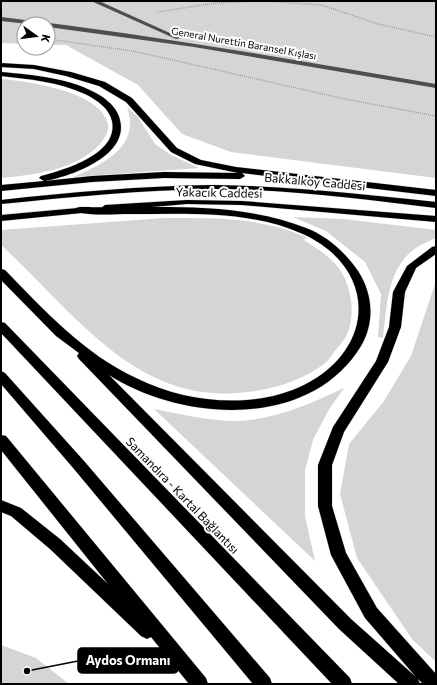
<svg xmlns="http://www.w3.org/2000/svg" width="437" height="685" viewBox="0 0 437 685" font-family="Commissioner,sans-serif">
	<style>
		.green { fill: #d5d5d5 }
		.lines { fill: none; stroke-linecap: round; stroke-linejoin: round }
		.major-casing { stroke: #dbdbdb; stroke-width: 1 }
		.highway-casing { stroke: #dbdbdb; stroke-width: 1 }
		.path { stroke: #707070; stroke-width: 1.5; stroke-dasharray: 0.5 1.5; stroke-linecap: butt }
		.minor { fill: #4e4e4e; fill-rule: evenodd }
		.major { fill: #000; fill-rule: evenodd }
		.highway { fill: #000; fill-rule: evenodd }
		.labels { text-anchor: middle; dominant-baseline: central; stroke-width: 4; stroke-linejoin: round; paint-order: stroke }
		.far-street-label { font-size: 10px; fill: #000; stroke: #fff }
		.street-label { font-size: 12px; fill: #000; stroke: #fff }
		.leader { fill: none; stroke: #000; stroke-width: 1.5 }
		.callout-dot { fill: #000; stroke: #fff; stroke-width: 1.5 }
		.callout { fill: #000; stroke: #000; stroke-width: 1.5 }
		.callout-label { font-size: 13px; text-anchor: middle; font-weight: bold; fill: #fff }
	</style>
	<rect width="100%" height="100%" fill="#fff"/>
	<!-- green -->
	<path class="green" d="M1 1H436V178L231 152 182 134 138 85 66 45H48V24H24V44L1 43Z
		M1 79C28 81 103 92 108 125 109 132 104 139 100 144 76 170 34 175 1 178Z
		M127 107 138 117 155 144 171 155 199 168 73 177C103 164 141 147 127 107Z
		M293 217 344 219 436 230V238C430 240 425 243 419 246 387 265 387 305 383 338L378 337 381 294 365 262 326 231Z
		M164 218C201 218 240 217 277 227 287 229 297 234 306 237L304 240C316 248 328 255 337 266 352 284 357 318 345 338 342 343 338 347 334 352 331 356 328 361 324 364 287 392 224 401 179 387 108 366 55 294 1 245V230Z
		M436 281V662L412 639 357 558 340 494 349 444 384 401 411 356Z
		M344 388 328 411 313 440 305 470V516L315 561 154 409C181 414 208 421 236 421 274 420 310 404 344 388Z
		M1 645 36 658 69 684H1Z"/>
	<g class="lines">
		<!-- major casing -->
		<g class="major-casing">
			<path id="major" d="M213 185C288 186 362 194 436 202V208C362 199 287 189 213 189 142 190 71 197 1 204V200C72 192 142 186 213 185Z
				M187 200 242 201 436 216V222L242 205 187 204 105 211 101 208 105 205Z
				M89 207 93 210 92 212 1 221V215Z"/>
		</g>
		<!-- highway casing -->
		<g class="highway-casing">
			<path id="highway" d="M1 63 34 65 71 72 105 82 132 98 177 148 201 160 236 167 436 190V196L242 173 245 176 240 179 164 178 92 182 1 191V185L44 181 39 178 41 176C64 170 119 154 112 121 109 108 97 100 85 94 59 82 29 79 1 76V72C34 75 72 78 101 96 110 102 118 110 120 120 129 156 71 176 45 181L92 176 164 172 238 173 195 164 171 152 126 102 99 86 66 76 34 69 1 67Z
				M80 207C154 209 235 200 306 228 327 236 345 252 358 271 373 294 375 322 361 346 310 430 183 422 109 375L351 619 416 677 365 618 331 555 318 506V465L333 427 376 361 389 327 393 292 407 266 432 247 436 246V254L416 268 405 292 401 327 388 362 344 432 332 465V506L346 553 377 608 436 674V684H423L418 679 420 684H399L339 629 79 359 77 356 79 353 56 336 1 280V269L5 270C44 310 84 354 136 378 186 403 253 410 304 385 377 348 377 268 303 234 250 210 187 214 131 214 113 214 93 216 76 212L75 210 76 208Z
				M1 322 5 323 350 678 352 684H332L1 333Z
				M1 371 5 373 84 461 270 678 272 684H253L74 469 1 384Z
				M1 435 6 436 206 678 208 684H189L151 637 147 639 141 636 50 549 11 516 1 512V500L21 508 60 539 108 584 1 450Z"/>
		</g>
		<!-- path -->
		<path class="path" d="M264 1 322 5 378 24 436 37
			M158 12 216 3 263 1
			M48 39 133 51 345 99 436 116"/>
		<!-- minor -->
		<path class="minor" d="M91 1H99L181 38 176 39Z
			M1 17C146 34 291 59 436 84V88L194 47 48 27V24H28L1 21Z"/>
		<!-- major -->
		<use href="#major" class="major"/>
		<!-- highway -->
		<use href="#highway" class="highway"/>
	</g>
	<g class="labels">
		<!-- far-street labels -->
		<g class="far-street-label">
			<text transform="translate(244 43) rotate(10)">General Nurettin Baransel Kışlası</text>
		</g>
		<!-- street labels -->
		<g class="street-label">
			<text transform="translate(315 181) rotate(5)">Bakkalköy Caddesi</text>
			<text transform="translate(219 192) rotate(1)">Yakacık Caddesi</text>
			<text transform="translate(183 495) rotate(46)">Samandıra - Kartal Bağlantısı</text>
		</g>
	</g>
	<!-- callouts -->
	<path class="leader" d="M27 671L78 661"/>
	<circle class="callout-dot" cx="27" cy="671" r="4"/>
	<rect class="callout" x="78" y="648" width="100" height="25" rx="4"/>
	<g class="callout-label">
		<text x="128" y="665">Aydos Ormanı</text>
	</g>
	<!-- border -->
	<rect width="437" height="685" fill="none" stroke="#000000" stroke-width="4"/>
	<!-- north arrow -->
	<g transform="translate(36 36) rotate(104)"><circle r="19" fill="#ffffff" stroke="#999999"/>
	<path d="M0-3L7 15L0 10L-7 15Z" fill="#000000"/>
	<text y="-6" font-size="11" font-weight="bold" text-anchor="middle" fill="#000000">K</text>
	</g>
</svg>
